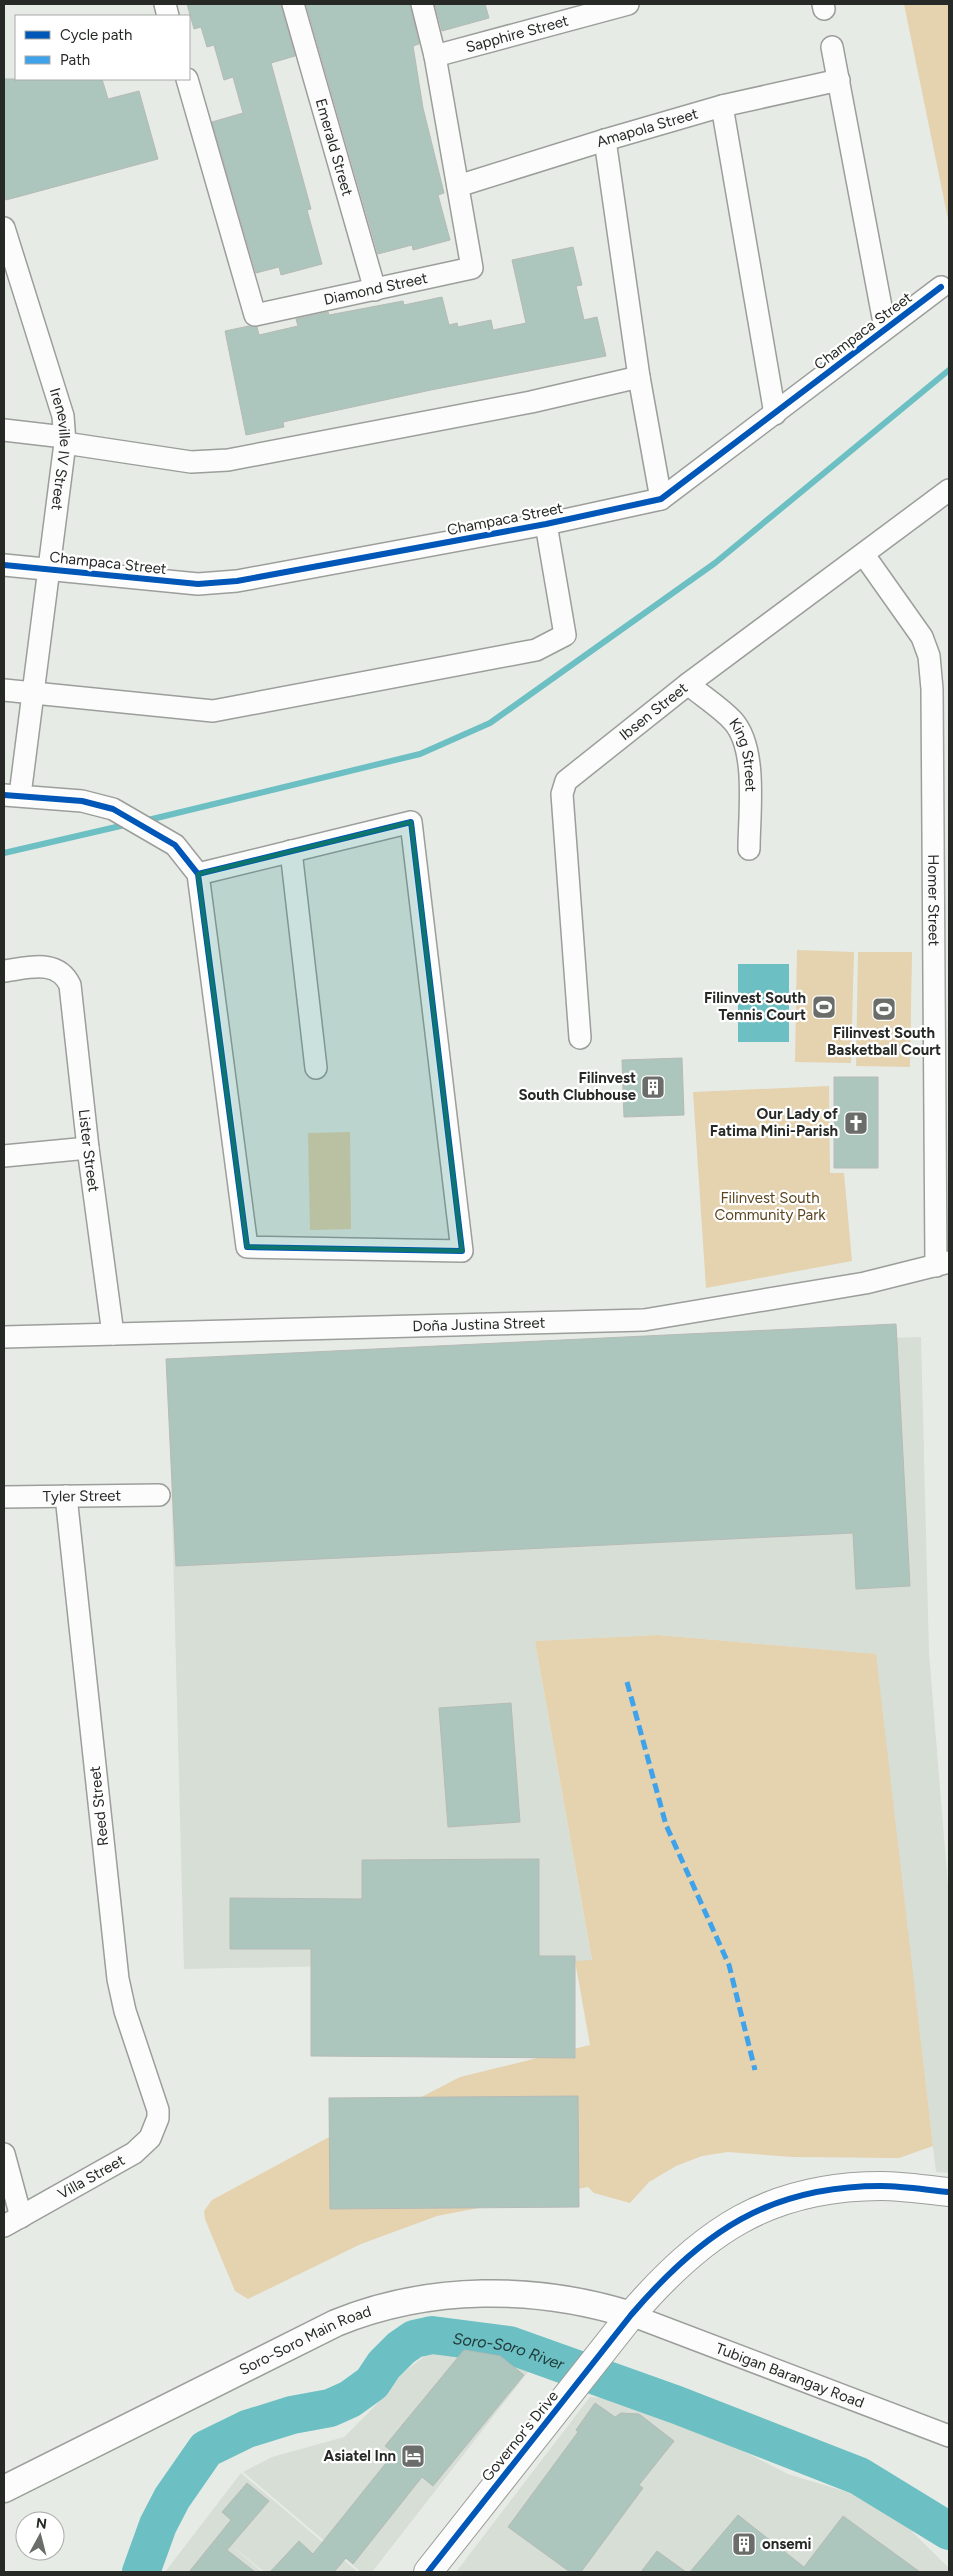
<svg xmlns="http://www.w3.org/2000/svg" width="953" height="2576" viewBox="0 0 953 2576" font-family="Figtree,sans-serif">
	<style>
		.built { fill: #d7ded5 }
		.green { fill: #e5d2af }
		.water { fill: #6cbfc2 }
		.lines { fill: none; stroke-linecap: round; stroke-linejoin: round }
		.stream { stroke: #6cbfc2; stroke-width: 6 }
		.river { stroke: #6cbfc2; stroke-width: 38 }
		.building { fill: #acc6bd; stroke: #b6bab6 }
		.minor-casing { stroke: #9b9e9b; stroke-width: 24 }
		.tertiary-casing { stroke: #9b9e9b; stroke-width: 29 }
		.trunk-casing { stroke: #9b9e9b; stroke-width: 30 }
		.minor { stroke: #fbfcfb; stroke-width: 21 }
		.tertiary { stroke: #fbfcfb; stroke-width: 26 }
		.trunk { stroke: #fbfcfb; stroke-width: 28 }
		.quiet { stroke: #3ea3eb; stroke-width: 5; stroke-dasharray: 10 5; stroke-linecap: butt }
		.cycleway-casing { stroke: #fff; stroke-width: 9 }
		.cycleway { stroke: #0057b8; stroke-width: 6 }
		.marked { fill: #0f766e; fill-opacity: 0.2; stroke: #0f766e; stroke-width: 4; stroke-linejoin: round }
		.labels { text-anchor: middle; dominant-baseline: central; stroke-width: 4.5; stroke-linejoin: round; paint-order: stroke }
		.street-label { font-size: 15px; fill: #262926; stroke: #fff }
		.poi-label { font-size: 15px; font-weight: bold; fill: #262926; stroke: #fff; text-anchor: end }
		.park-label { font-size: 15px; fill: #5c451e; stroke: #fff }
		.water-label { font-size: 16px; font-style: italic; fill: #203a3b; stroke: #fff }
	</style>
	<rect width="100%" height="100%" fill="#e7ebe6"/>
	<!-- built -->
	<path class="built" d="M921 1337 929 1653 949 1898V2173L936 2172 875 1654 658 1635 535 1641 592 1961 184 1969 168 1359Z
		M451 2349 508 2356 528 2372 372 2572H361L243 2472 272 2457 344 2437 372 2409 403 2373 426 2355Z
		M590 2397 647 2402 788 2474 883 2503 949 2568V2572H456Z
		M241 2473 358 2572H264L229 2543 262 2572H165Z"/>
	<!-- green -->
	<path class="green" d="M904 4H949V224Z
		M797 950 854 952 851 1063 795 1062Z
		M858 952H912L910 1067 856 1066Z
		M829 1086 830 1173H844L852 1261 706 1288 693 1092Z
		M350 1132 351 1229 310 1230 308 1133Z
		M658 1635 876 1654 933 2146 899 2158 792 2157 728 2152 702 2156 676 2166 649 2182 630 2203 594 2193 588 2187 437 2216 361 2244 248 2299 235 2291 205 2219 204 2211 212 2200 357 2122 404 2106 460 2077 590 2045 575 1961 592 1960 535 1641Z"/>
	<!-- water -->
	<path class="water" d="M738 964H789V1042H738Z"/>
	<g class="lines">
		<!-- stream -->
		<path class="stream" d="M144 821 420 754 490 723 715 563 949 370
			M4 853 129 824"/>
		<!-- river -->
		<path class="river" id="s1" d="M141 2572 158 2525 172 2498 206 2449 247 2429 292 2415 330 2408 350 2399 372 2383 384 2365 401 2348 414 2339 432 2335 509 2345 677 2405 859 2476 949 2531"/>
	</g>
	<!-- building -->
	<path class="building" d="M187 4H281L295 56 271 63 311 209 307 210 322 264 281 275 279 267 256 273 212 122 243 113 233 77 224 80 214 45 207 47 201 27 194 29Z
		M306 4H410L419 44 413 46 423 108 444 193 438 195 450 240 413 250 412 245 378 254Z
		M435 4H485L489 18 442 31Z
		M4 79H102L108 99 139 91 158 159 6 200 4 191Z
		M573 247 582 285 576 286 584 320 597 317 606 356 431 390 283 422 284 427 246 435 225 331 249 326 257 327 259 335 298 326 296 319 328 312 329 315 403 301 404 305 442 297 449 325 457 323 458 327 491 320 493 330 526 323 512 260Z
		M682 1058 684 1115 624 1117 622 1060Z
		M834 1077H878V1168H834Z
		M896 1324 910 1586 856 1589 853 1533 176 1566 166 1359Z
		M511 1703 520 1822 448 1827 439 1708Z
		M539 1859V1956H575V2058L311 2056V1949H230V1898L362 1899V1860Z
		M578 2096 579 2207 330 2209 329 2098Z
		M464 2350 500 2356 524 2375 433 2486 422 2477 353 2564 346 2558 334 2572H270L299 2541 313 2554 394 2453 385 2446Z
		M595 2403 615 2417 621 2413 639 2414 674 2441 639 2485 643 2488 581 2572H570L508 2527 578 2432 576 2430Z
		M247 2483 269 2501 227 2550 255 2572H189L231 2520 222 2512Z
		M738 2515 804 2567 843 2516 920 2572H690Z
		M657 2551 686 2572H641Z"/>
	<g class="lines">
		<!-- minor casing -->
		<g class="minor-casing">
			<g id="minor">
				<path d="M165 4 168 16"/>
				<path id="s2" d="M293 4 375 290"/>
				<path d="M823 4 824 9"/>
				<path d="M832 47 885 328"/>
				<path id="s3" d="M435 56 628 4"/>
				<path id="s4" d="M187 79 255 315 472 268 435 56 422 4"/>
				<path d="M722 106 775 414"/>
				<path d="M605 140 639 377 661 499"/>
				<path id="s5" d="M458 186 605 140 722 106 839 80"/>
				<path id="s6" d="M4 228 63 416 65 443 20 795"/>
				<path d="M4 430 64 437"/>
				<path d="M65 443 191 462 228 460 531 402 639 377"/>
				<path id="s7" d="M864 555 922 637 929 656 932 689 936 1266"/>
				<path d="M4 565 198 584 237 581 546 524 661 499 941 287"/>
				<path id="s8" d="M688 684C702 696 720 707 733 721 758 749 749 814 749 849"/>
				<path d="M4 690 213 711 536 650 565 635 546 524"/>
				<path d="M4 795 82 801 113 809 175 845 198 874 247 1247 462 1251 411 822 198 874"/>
				<path d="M291 851 316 1068"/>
				<path id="s9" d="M4 971C28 968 57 958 70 985L88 1148 113 1334"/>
				<path id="s10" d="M580 1038 562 794 566 781 688 684 949 490"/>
				<path d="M4 1156 88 1148"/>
				<path id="s11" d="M4 1337 644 1320 865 1283 949 1262"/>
				<path id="s12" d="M4 1497 159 1495"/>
				<path d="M4 2154 21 2217"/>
				<path id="s13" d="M4 2226 134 2153 150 2138 158 2118V2110L125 2011 118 1979 66 1496"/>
				<path id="s14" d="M631 2315 949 2436"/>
			</g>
		</g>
		<!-- tertiary casing -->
		<g class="tertiary-casing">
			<g id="tertiary">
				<path id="s15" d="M4 2489 336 2323C429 2285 535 2285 631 2315"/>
			</g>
		</g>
		<!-- trunk casing -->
		<g class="trunk-casing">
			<path id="trunk" d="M428 2572 631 2315C702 2232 769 2186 881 2186 904 2186 927 2190 949 2192"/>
		</g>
		<!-- minor -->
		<use href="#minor" class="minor"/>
		<!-- tertiary -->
		<use href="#tertiary" class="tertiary"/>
		<!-- trunk -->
		<use href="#trunk" class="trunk"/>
		<!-- quiet -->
		<path class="quiet" d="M627 1682 666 1825 729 1965 755 2070"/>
		<!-- cycleway casing -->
		<g class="cycleway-casing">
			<path id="cycleway" d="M4 565 198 584 237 581 546 524 661 499 941 287
				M4 795 82 801 113 809 175 845 198 874 247 1247 462 1251 411 822 198 874
				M428 2572 631 2315C702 2232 769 2186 881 2186 904 2186 927 2190 949 2192"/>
		</g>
		<!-- cycleway -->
		<use href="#cycleway" class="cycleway"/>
	</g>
	<!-- marked area -->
	<path class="marked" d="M411 822 462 1251 247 1247 198 874Z"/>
	<!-- icons -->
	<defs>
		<g id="stadium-square" transform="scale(1.25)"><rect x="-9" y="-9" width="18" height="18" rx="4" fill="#6a6d69" stroke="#fff"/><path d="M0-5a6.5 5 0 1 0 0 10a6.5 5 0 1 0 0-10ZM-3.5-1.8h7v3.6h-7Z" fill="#fff"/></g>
		<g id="building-square" transform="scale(1.25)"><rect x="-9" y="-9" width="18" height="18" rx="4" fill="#6a6d69" stroke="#fff"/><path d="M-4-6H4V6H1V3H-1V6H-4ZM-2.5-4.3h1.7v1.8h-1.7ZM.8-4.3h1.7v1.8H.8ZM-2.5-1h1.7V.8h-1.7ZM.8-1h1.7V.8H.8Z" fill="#fff"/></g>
		<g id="church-square" transform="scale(1.25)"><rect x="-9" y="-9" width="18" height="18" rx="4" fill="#6a6d69" stroke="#fff"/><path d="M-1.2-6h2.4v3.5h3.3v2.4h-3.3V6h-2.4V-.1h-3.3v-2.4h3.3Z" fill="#fff"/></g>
		<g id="hotel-square" transform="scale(1.25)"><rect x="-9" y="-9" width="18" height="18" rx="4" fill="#6a6d69" stroke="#fff"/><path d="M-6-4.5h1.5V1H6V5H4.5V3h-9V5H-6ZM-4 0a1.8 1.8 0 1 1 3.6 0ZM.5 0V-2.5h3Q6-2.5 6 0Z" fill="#fff"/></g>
	</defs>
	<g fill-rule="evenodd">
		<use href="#stadium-square" x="824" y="1007"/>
		<use href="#stadium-square" x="884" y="1009"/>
		<use href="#building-square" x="653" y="1087"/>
		<use href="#church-square" x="856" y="1123"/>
		<use href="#hotel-square" x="413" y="2456"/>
		<use href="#building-square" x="744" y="2544"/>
	</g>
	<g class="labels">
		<!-- street labels -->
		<g class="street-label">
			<text stroke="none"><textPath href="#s3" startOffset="85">Sapphire Street</textPath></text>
			<text stroke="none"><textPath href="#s5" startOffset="198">Amapola Street</textPath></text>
			<text stroke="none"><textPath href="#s2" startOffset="149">Emerald Street</textPath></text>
			<text stroke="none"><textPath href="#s4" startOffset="369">Diamond Street</textPath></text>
			<text transform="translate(863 331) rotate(-37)">Champaca Street</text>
			<text stroke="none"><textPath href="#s6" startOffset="230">Ireneville IV Street</textPath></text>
			<text transform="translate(505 519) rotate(-11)">Champaca Street</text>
			<text transform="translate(108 563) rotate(6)">Champaca Street</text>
			<text stroke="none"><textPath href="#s10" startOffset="370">Ibsen Street</textPath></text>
			<text stroke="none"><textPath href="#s8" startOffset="95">King Street</textPath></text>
			<text stroke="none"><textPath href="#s7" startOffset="365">Homer Street</textPath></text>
			<text stroke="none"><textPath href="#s9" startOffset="240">Lister Street</textPath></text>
			<text stroke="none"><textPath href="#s11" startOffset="475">Doña Justina Street</textPath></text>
			<text stroke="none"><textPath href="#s12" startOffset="78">Tyler Street</textPath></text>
			<text transform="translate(99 1806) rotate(-96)">Reed Street</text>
			<text stroke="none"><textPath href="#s13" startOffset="100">Villa Street</textPath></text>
			<text stroke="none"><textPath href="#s15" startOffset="336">Soro-Soro Main Road</textPath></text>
			<text stroke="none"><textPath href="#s14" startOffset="170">Tubigan Barangay Road</textPath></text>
			<text transform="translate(520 2436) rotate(-51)">Governor's Drive</text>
		</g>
		<!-- poi labels -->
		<g class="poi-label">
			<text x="806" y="998">Filinvest South<tspan x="806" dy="17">Tennis Court</tspan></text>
			<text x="884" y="1033" text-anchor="middle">Filinvest South<tspan x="884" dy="17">Basketball Court</tspan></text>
			<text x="636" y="1078">Filinvest<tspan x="636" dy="17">South Clubhouse</tspan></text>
			<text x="838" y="1114">Our Lady of<tspan x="838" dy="17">Fatima Mini-Parish</tspan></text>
			<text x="396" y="2456">Asiatel Inn</text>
			<text x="762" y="2544" text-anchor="start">onsemi</text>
		</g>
		<!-- park labels -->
		<g class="park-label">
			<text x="770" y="1198">Filinvest South<tspan x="770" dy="17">Community Park</tspan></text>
		</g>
		<!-- water labels -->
		<g class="water-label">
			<text stroke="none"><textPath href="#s1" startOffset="479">Soro-Soro River</textPath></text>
		</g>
	</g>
	<!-- border -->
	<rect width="953" height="2576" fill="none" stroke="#262926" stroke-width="10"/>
	<!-- legend -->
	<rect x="15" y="15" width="175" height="65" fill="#ffffff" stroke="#a8a9a8"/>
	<rect x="25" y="31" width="25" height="8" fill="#0057b8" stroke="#a8a9a8"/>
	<text x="60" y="40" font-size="15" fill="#262926">Cycle path</text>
	<rect x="25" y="56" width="25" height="8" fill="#3ea3eb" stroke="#a8a9a8"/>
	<text x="60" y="65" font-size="15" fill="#262926">Path</text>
	<!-- north arrow -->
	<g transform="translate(40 2536) rotate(7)"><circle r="24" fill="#ffffff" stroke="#a8a9a8"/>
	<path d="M0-4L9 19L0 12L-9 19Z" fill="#6a6d69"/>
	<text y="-8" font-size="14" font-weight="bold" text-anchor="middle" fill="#262926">N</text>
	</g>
</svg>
